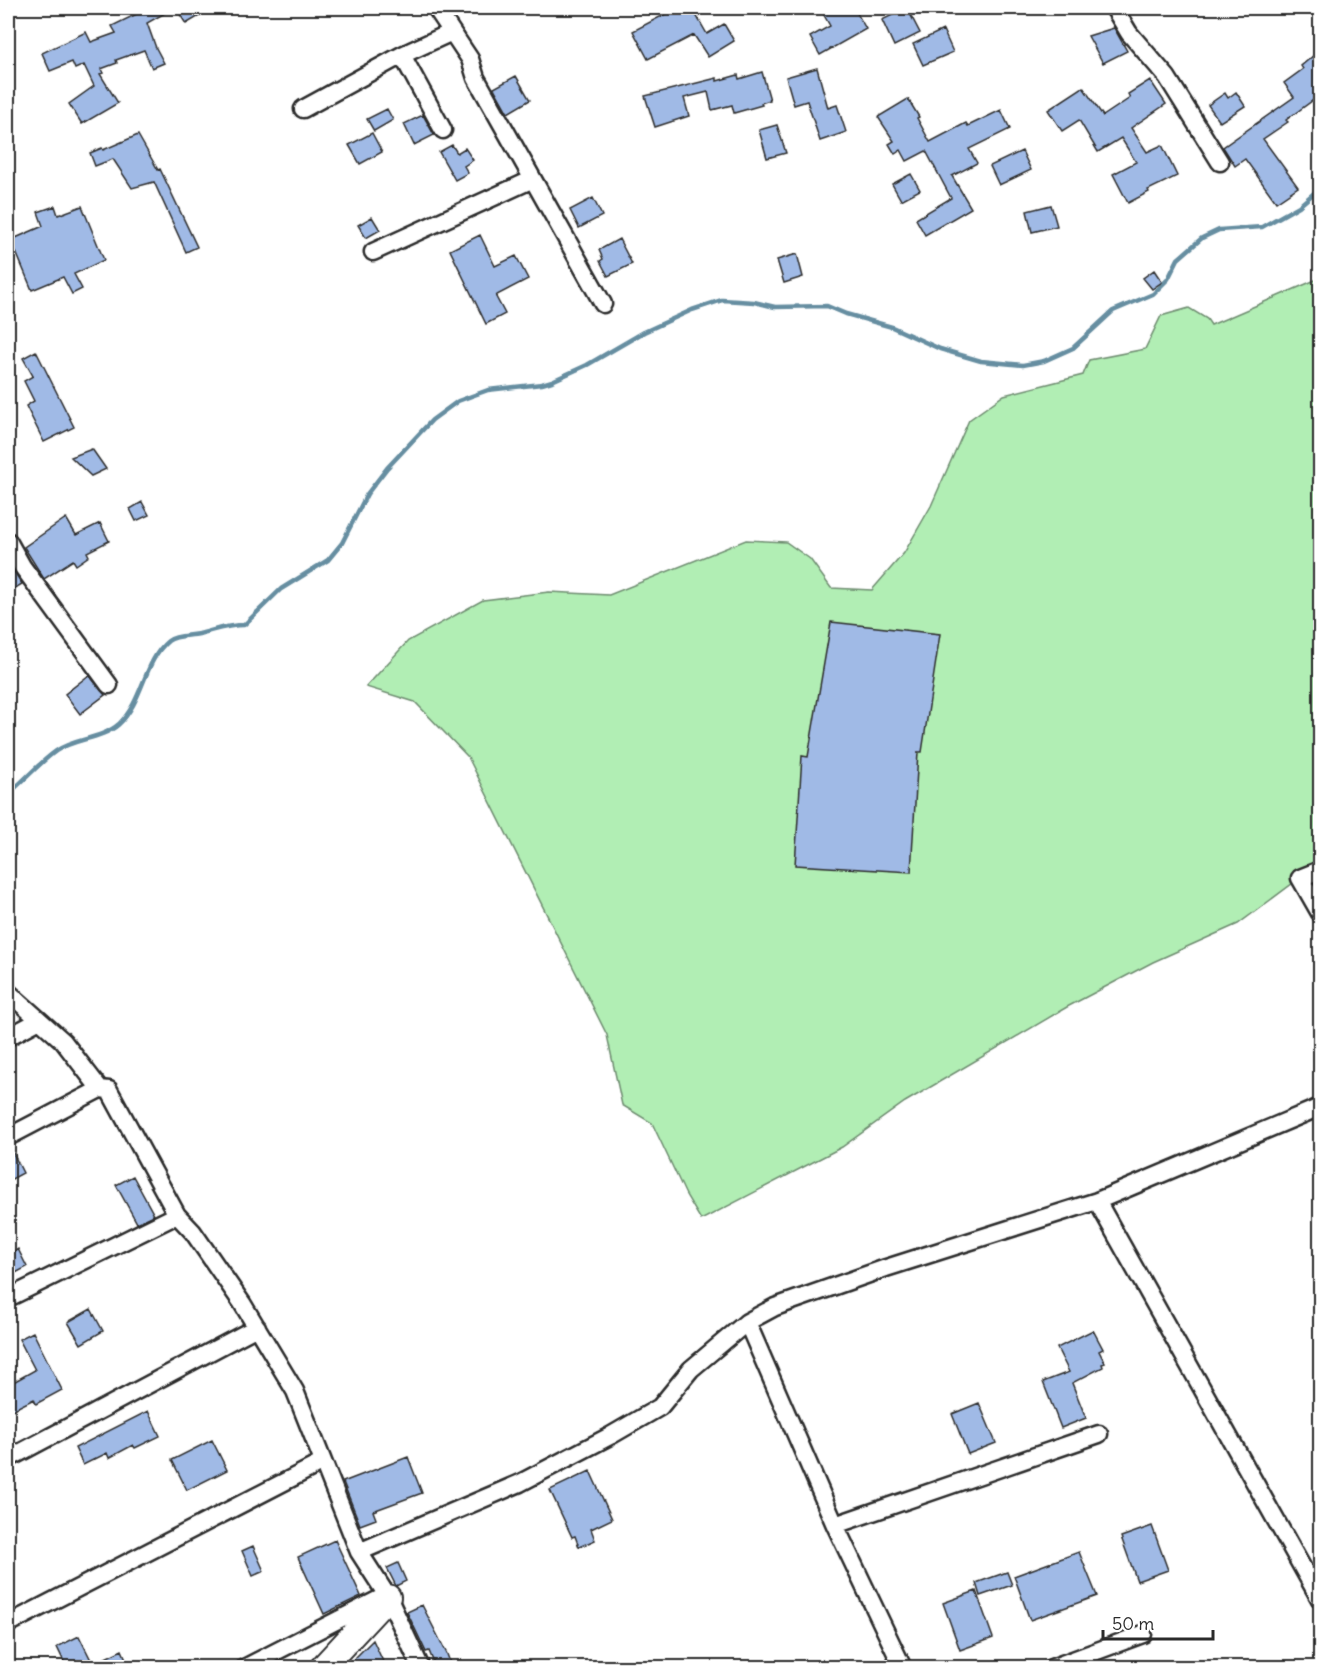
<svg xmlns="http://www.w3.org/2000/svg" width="1328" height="1675" viewBox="0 0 1328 1675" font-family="Delius,sans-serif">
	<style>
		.green { fill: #b1eeb4; stroke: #6e8c70; stroke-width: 1.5 }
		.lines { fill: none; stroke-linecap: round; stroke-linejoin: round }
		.stream { stroke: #668ea1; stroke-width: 4.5 }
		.building { fill: #a0bae6; stroke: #2b2b2b; stroke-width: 1.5 }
		.street-casing { stroke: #2b2b2b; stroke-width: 21 }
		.secondary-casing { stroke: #2b2b2b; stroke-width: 28 }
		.street { stroke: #fff; stroke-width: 16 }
		.secondary { stroke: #fff; stroke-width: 24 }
	</style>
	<rect width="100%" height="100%" fill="#fff"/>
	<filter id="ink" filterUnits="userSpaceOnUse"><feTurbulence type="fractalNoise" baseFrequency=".0167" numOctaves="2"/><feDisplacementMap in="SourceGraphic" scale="12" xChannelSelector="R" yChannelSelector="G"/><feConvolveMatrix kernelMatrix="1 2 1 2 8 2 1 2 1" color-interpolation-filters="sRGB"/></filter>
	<g filter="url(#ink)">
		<!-- green -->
		<path class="green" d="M1320 278V870L1300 878 1238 924 1153 962 1067 1007 905 1102 842 1147 701 1220 686 1195 652 1123 622 1105 607 1035 468 757 415 702 366 687 408 641 483 600 549 592 609 595 746 540 786 542 810 559 831 588 872 590 904 553 931 506 969 420 1004 395 1083 375 1089 360 1145 349 1161 316 1189 308 1207 319 1211 325Z"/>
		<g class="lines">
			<!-- stream -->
			<path class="stream" d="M8 794C24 781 39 763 56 751 74 738 101 740 119 724 143 701 144 661 168 641 176 635 189 636 199 634 215 630 227 625 244 625L281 589 328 560 342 543 367 494 387 468 432 420 458 401 488 390 542 384 552 381 587 365 644 332 692 310 722 300 754 302 775 307 827 306 846 314 892 327 940 349 981 361 1023 365 1044 361 1073 348 1113 311 1153 294 1168 279 1178 259 1202 238 1219 230 1262 227 1299 206 1320 188"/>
		</g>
		<!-- building -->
		<path class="building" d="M149 8H174L147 23 156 48 164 63 152 68 144 50 116 60 117 63 101 69 103 73 100 74 118 103 82 124 69 104 94 86 84 65 75 69 72 62 50 71 42 53 86 32 91 42 116 33 112 26Z
			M176 8H213L186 24Z
			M677 8H692L707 34 724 24 734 41 708 57 694 35 648 59 633 31Z
			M820 8H854L866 29 820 55 810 37 830 26Z
			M907 8 920 33 894 46 882 20Z
			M1114 28 1127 51 1103 63 1088 36Z
			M943 30 953 52 923 65 913 44Z
			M1320 50V95L1286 120 1288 122 1263 139 1298 187 1276 202 1245 159 1235 166 1223 147 1294 97 1284 83 1303 69 1301 66Z
			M817 68 828 108 837 105 846 132 820 141 807 101 794 105 786 77Z
			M762 72 770 100 761 103 762 105 734 113 732 105 712 110 708 92 684 98 689 116 655 127 645 96 717 78V81L738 75 739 79Z
			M516 76 530 100 508 113 494 88Z
			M1150 80 1166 104 1131 128 1147 152 1162 145 1177 176 1148 190 1149 192 1128 203 1113 174 1136 162 1121 138 1098 152 1079 120 1062 131 1048 110 1083 87 1103 116 1130 98 1128 94Z
			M1236 92 1245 106 1220 122 1208 105 1225 93 1228 98Z
			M908 99 919 117 917 118 930 142 966 123 968 126 1001 110 1010 129 969 149 977 163 952 176 971 208 925 235 916 219 951 198 926 151 907 161 901 150 895 154 889 144 894 141 878 117Z
			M387 109 393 120 374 131 367 119Z
			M423 115 434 135 414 145 404 124Z
			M777 125 786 153 767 158 759 130Z
			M372 133 382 152 360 164 349 145Z
			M138 135 158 170 160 169 197 247 186 252 154 182 132 188 113 159 95 166 90 153 102 148 103 150Z
			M452 145 457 153 465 148 473 160 464 166 468 173 455 180 439 152Z
			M1022 151 1031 170 999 185 990 166Z
			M911 174 920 190 901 200 892 184Z
			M593 198 602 216 579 228 570 210Z
			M1051 205 1057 226 1032 232 1027 211Z
			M55 206 58 215 82 206 104 260 74 274 82 289 72 294 63 277 32 290 11 240 43 226 38 212Z
			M372 217 380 230 366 238 358 225Z
			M480 235 495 266 516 256 528 279 497 295 496 297 505 314 486 324 450 250Z
			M619 239 632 264 608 276 600 261 603 259 599 250Z
			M797 254 803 277 784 283 777 260Z
			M1154 270 1162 282 1152 289 1143 278Z
			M36 351 74 427 44 442 26 406 34 401 24 381 33 376 23 358Z
			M92 449 106 469 91 476 71 457Z
			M142 502 149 515 136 521 130 509Z
			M66 518 76 535 100 523 109 541 87 552 89 556 76 565 73 560 44 579 24 547Z
			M8 562 22 584 12 590 8 582Z
			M831 622 940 634 922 752H918L911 872 795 865 802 756 808 757Z
			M89 675 105 695 80 714 65 694Z
			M8 1147H10L23 1173 8 1181Z
			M133 1176 154 1215 137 1223 116 1185Z
			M18 1249 27 1267 8 1277V1255Z
			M91 1309 103 1331 81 1344 68 1322Z
			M1093 1330 1103 1349 1099 1351 1105 1363 1102 1364 1103 1367 1072 1383 1086 1418 1061 1428 1043 1382 1069 1372 1057 1348Z
			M33 1332 62 1390 36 1404 34 1399 8 1412V1385L35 1370 19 1339Z
			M979 1403 996 1443 968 1454 952 1414Z
			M148 1411 160 1436 135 1448 133 1445 109 1458 107 1453 83 1465 75 1448Z
			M212 1440 227 1470 187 1490 172 1460Z
			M408 1457 422 1493 373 1511 376 1519 360 1525 343 1482Z
			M590 1471 612 1519 591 1529 595 1540 579 1547 575 1536 572 1537 550 1490Z
			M1152 1526 1168 1570 1137 1581 1121 1537Z
			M335 1540 361 1596 324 1614 298 1557Z
			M253 1546 264 1571 253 1576 242 1551Z
			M1079 1552 1097 1596 1030 1620 1014 1576Z
			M398 1563 406 1581 396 1586 387 1568Z
			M1007 1572 1012 1585 980 1596 976 1583Z
			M976 1591 993 1638 960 1650 943 1603Z
			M422 1605 447 1654 452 1668H436L429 1651 426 1652 407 1612Z
			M79 1636 93 1664 122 1650 130 1668H67L57 1647Z
			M373 1640 386 1668H345Z"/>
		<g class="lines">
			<!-- street casing -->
			<g class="street-casing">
				<path id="street" d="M436 8 470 59 476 78 603 304
					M1114 8 1129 33 1167 77 1220 162
					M402 55 443 130
					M303 109 402 55 452 32
					M373 252 531 180
					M8 541 22 566 109 685
					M1320 870 1300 878 1320 913
					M8 992 63 1041 100 1089 109 1090 177 1215 193 1232 242 1303 295 1391 359 1552 388 1597 421 1668
					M8 1037 38 1021
					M8 1137 100 1089
					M1097 1201 1320 1599
					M8 1298 177 1215
					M747 1322 835 1525 903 1668
					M8 1459 257 1327
					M835 1525 1099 1434
					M359 1552 520 1483 610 1436 660 1407 691 1369 747 1322 775 1307 886 1268 1097 1201 1320 1107
					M8 1624 323 1462
					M244 1668 381 1598
					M1051 1668 1143 1634"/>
			</g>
			<!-- secondary casing -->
			<g class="secondary-casing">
				<path id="secondary" d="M322 1668 388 1597"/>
			</g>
			<!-- street -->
			<use href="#street" class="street"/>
			<!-- secondary -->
			<use href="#secondary" class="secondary"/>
		</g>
	</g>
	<!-- margin -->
	<rect width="1328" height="1675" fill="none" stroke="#fff" stroke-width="30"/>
	<rect x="15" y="15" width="1298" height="1645" fill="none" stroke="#2b2b2b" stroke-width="2" filter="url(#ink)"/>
	<!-- scale -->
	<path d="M1103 1630v9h110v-9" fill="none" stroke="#2b2b2b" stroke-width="3"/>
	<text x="1112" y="1630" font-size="18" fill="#2b2b2b" stroke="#ffffff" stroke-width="4.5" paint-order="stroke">50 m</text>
</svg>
